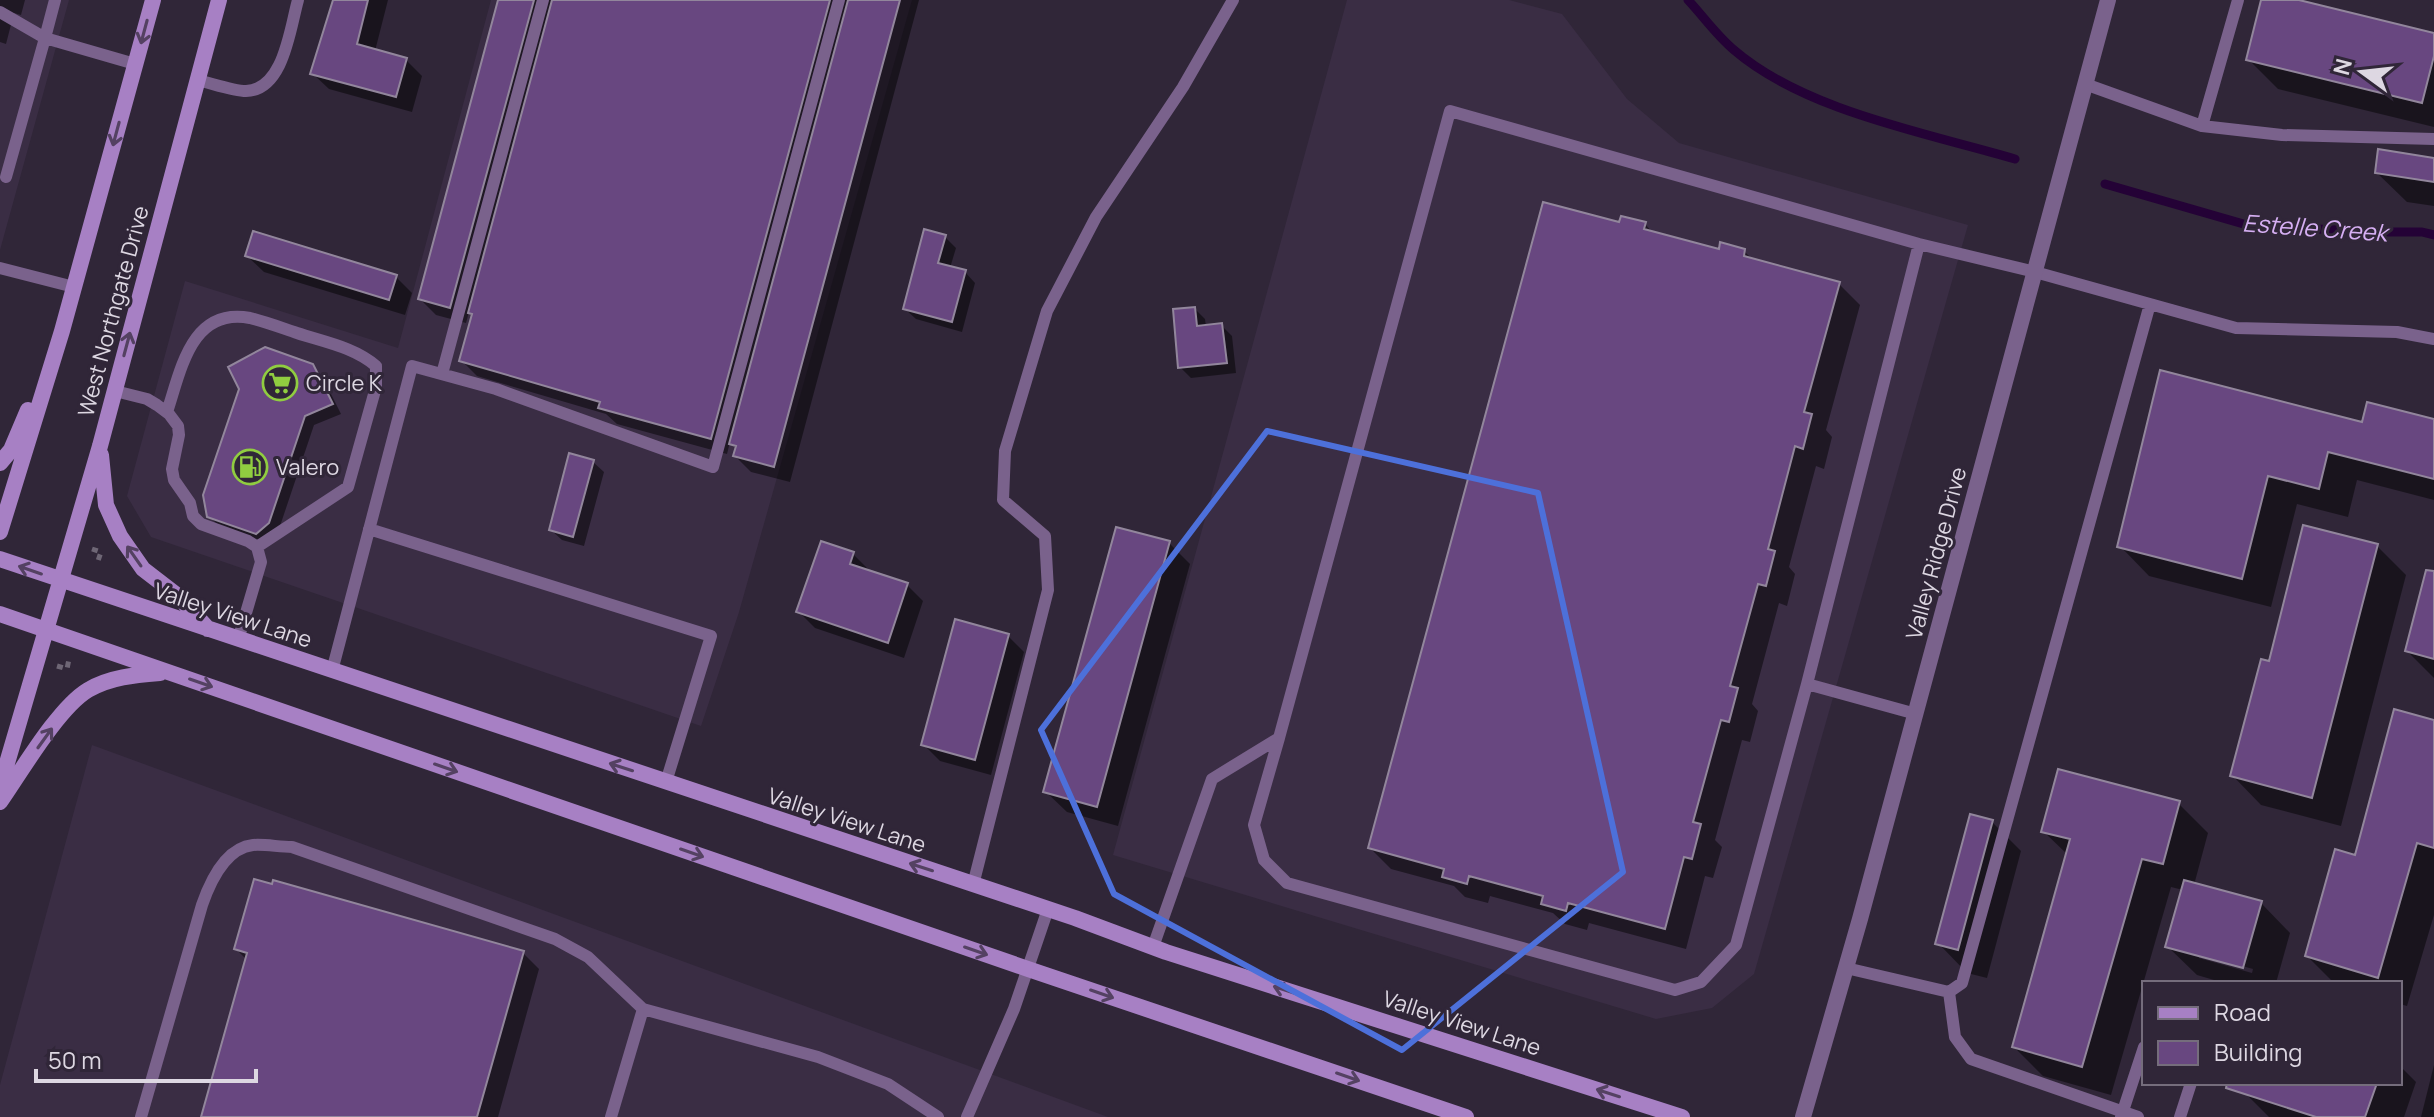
<svg xmlns="http://www.w3.org/2000/svg" width="2434" height="1117" viewBox="0 0 2434 1117" font-family="Manrope,sans-serif">
	<style>
		.built { fill: #3a2d44 }
		.shadow { fill: #0007; fill-rule: evenodd }
		.lines { fill: none; stroke-linecap: round; stroke-linejoin: round }
		.stream { stroke: #240236; stroke-width: 9 }
		.building { fill: #684780; stroke: #92869c; stroke-width: 2 }
		.path { stroke: #6e6675; stroke-width: 5; stroke-dasharray: 6 6; stroke-linecap: butt }
		.lane { stroke: #7a628c; stroke-width: 12 }
		.street { stroke: #7a628c; stroke-width: 16 }
		.secondary { stroke: #a780c4; stroke-width: 16 }
		.oneway { stroke: #544162 }
		.marked { fill: none; stroke: #4d70da; stroke-width: 6; stroke-linejoin: round }
		.labels { text-anchor: middle; dominant-baseline: central; stroke-width: 6; stroke-linejoin: round; paint-order: stroke }
		.street-label { font-size: 22px; fill: #ddd7e2; stroke: #302638 }
		.poi-label { font-size: 22px; fill: #ddd7e2; stroke: #302638; text-anchor: start }
		.water-label { font-size: 24px; font-style: italic; fill: #d6aff3; stroke: #302638 }
	</style>
	<rect width="100%" height="100%" fill="#302638"/>
	<!-- built -->
	<path class="built" d="M0 0H69L0 250Z
		M491 0H912L739 612 701 726 151 537 127 496 185 281 398 348Z
		M1347 0H1509L1562 14 1627 99 1679 143 1968 225 1754 974 1712 1008 1656 1019 1113 855Z
		M92 745 1108 1117H0V1085Z"/>
	<!-- shadow -->
	<path class="shadow" d="M0 0H25L21 15 14 13 6 44 0 42Z
		M335 0H388L375 51 406 60 422 76 412 112 329 89 312 73Z
		M501 0H919L790 482 751 472 735 456 737 449 730 442 727 454 617 424 606 414 477 376 461 360 473 315 469 312 466 323 436 315 420 299Z
		M2263 0H2291L2434 35V127L2278 89 2248 59Z
		M2434 160V206L2407 202 2377 173Z
		M1645 224 1654 234 1720 252 1744 251 1754 261 1839 284 1860 305 1826 430 1832 437 1824 469 1816 466 1789 567 1795 574 1787 606 1779 603 1752 704 1758 711 1750 742 1742 740 1715 840 1722 847 1713 878 1705 876 1686 949 1589 923 1587 930 1565 924 1553 913 1490 896 1488 903 1465 897 1454 886 1391 869 1370 848Z
		M945 237 956 248 950 268 965 272 975 283 962 332 916 319 905 309Z
		M247 256 396 277 412 293 405 315 264 272Z
		M1195 309 1205 319 1206 327 1221 325 1232 336 1236 373 1191 378 1180 367Z
		M312 366 322 376 341 414 314 425 278 532 266 542 219 526 209 516Z
		M2434 421V500L2357 480 2348 517 2297 504 2271 607 2149 576 2120 546 2364 424Z
		M593 462 604 472 584 546 562 540 551 530Z
		M1169 543 1190 564 1118 826 1067 812 1045 791Z
		M2377 546 2406 575 2341 826 2261 805 2232 775 2271 663Z
		M853 554 869 570 868 572 907 585 923 601 904 658 815 628 799 612Z
		M2434 602V678L2407 651Z
		M1008 636 1024 652 991 775 940 761 924 745Z
		M2434 722V915L2407 1006 2400 1004V983H2334L2307 956 2356 857Z
		M2178 803 2208 833 2194 885 2261 903 2290 933 2276 983H2224L2197 975 2167 946 2183 890 2171 887 2111 1095 2043 1076 2014 1047 2068 855 2043 831ZM2199 954 2253 969 2252 973 2199 958Z
		M1992 822 2021 851 1987 978 1967 973 1938 943Z
		M236 949 523 953 539 969 498 1117H201L205 1102H207L247 960Z
		M2434 1065V1117H2421Z
		M2400 1066 2416 1082 2404 1117H2269L2244 1092 2247 1083H2400Z"/>
	<g class="lines">
		<!-- stream -->
		<path class="stream" d="M1688 0C1703 16 1717 36 1734 50 1805 111 1927 133 2015 159
			M2105 184 2247 225 2373 232H2422L2434 235"/>
	</g>
	<!-- building -->
	<path class="building" d="M333 0H368L357 44 407 58 396 97 310 74Z
		M498 0H534L450 308 418 299Z
		M552 0H830L711 439 598 408 600 402 459 361 472 314 468 313Z
		M848 0H900L774 467 733 456 736 446 729 444Z
		M2261 0H2299L2434 33V56L2422 103 2246 60Z
		M2378 149 2434 158V182L2375 173Z
		M1543 202 1619 222 1621 216 1646 222 1644 229 1719 249 1720 242 1745 249 1744 256 1840 282 1804 412 1812 414 1803 449 1795 446 1768 549 1775 551 1766 586 1758 584 1730 686 1738 688 1729 722 1721 720 1693 822 1701 824 1692 859 1684 857 1665 929 1568 903 1566 911 1541 904 1543 896 1469 876 1467 884 1442 877 1444 869 1368 848Z
		M924 229 946 235 938 263 966 270 952 322 903 309Z
		M253 231 397 275 389 300 245 256Z
		M1195 307 1197 326 1222 323 1227 363 1178 368 1173 309Z
		M265 347 313 364 333 404 305 416 269 523 256 534 207 517 203 495 239 389 228 367Z
		M2160 370 2362 422 2367 402 2434 419V479L2328 452 2319 489 2268 476 2242 579 2117 547Z
		M569 453 594 460 573 537 549 530Z
		M2303 525 2378 544 2312 798 2230 776 2261 659 2269 661Z
		M1116 527 1170 541 1097 807 1043 792Z
		M821 541 854 552 850 564 908 583 888 643 796 612Z
		M2426 570 2434 571V659L2405 651Z
		M955 619 1009 634 975 760 921 745Z
		M2394 709 2434 720V848L2417 843 2378 978 2305 956 2335 849 2355 855Z
		M2058 769 2180 801 2163 864 2142 859 2082 1067 2012 1047 2070 839 2041 832Z
		M1970 814 1993 820 1958 950 1935 944Z
		M254 879 272 884 273 880 524 951 477 1117H201L247 953 234 949Z
		M2184 880 2262 901 2243 968 2165 947Z
		M2227 1083H2377L2365 1117H2316L2226 1088Z"/>
	<g class="lines">
		<!-- path -->
		<path class="path" d="M92 549 101 552 98 561
			M57 666 67 669 69 659"/>
		<!-- lane -->
		<path class="lane" d="M55 0 45 38 135 64
			M0 12 45 38 6 177
			M197 80C211 83 233 91 246 91 284 90 290 28 298 0
			M2085 84 2202 126 2282 135 2434 139
			M2202 126 2238 0
			M0 268 74 287
			M442 374 543 0
			M115 391 147 399 157 405 169 414 178 426 179 435 172 469 174 480 190 503 193 516 201 524 248 541 257 547 261 562 238 640
			M167 412C181 370 191 307 250 318 266 322 282 328 297 333 324 342 354 347 376 366V387L348 487 257 547
			M369 529 711 636 666 782
			M332 671 412 366 496 389 713 467 839 0
			M1807 684 1916 714
			M1279 738 1254 825 1264 860 1287 883 1675 990 1701 982 1736 945 1807 684 1919 244
			M973 885 1048 590 1045 536 1003 500 1005 451 1047 311 1096 217 1183 87 1233 0
			M1153 947 1212 779 1279 738 1450 111 1919 244 2035 272 2236 328 2397 332 2434 339
			M1846 968 1949 992 1955 1037 1971 1059 2138 1117
			M1949 992 1962 983 2150 304
			M141 1117 202 905C210 882 225 848 253 845 265 844 279 847 292 847L555 939 588 957 643 1009
			M611 1117 643 1009 818 1057 888 1084 938 1117
			M967 1117 1014 1009 1048 909
			M2121 1117 2144 1047
			M2180 1117 2191 1083"/>
		<!-- street -->
		<path class="street" d="M1803 1117 1860 919 2108 0"/>
		<!-- secondary -->
		<path class="secondary" d="M101 455 106 505 120 536 143 569 178 596 208 629
			M0 463 11 450 28 410
			M0 532 62 331 153 0
			M0 559 1075 918 1166 952 1682 1117
			M0 614 1028 969 1466 1117
			M0 787 100 446 219 0
			M0 802C21 772 58 708 88 690 110 677 135 675 160 673"/>
	</g>
	<!-- one-way arrows -->
	<defs><path id="oneway-shaft" d="M-6 0H5M1.5-3L5.5 0L1.5 3" fill="none" stroke-width="1.6" stroke-linecap="round" stroke-linejoin="round" transform="scale(2)"/></defs>
	<g class="oneway">
		<use href="#oneway-shaft" transform="translate(144 32) rotate(105)"/>
		<use href="#oneway-shaft" transform="translate(116 134) rotate(105)"/>
		<use href="#oneway-shaft" transform="translate(127 344) rotate(-75)"/>
		<use href="#oneway-shaft" transform="translate(134 556) rotate(-125)"/>
		<use href="#oneway-shaft" transform="translate(30 570) rotate(-161)"/>
		<use href="#oneway-shaft" transform="translate(201 683) rotate(19)"/>
		<use href="#oneway-shaft" transform="translate(45 738) rotate(-54)"/>
		<use href="#oneway-shaft" transform="translate(621 767) rotate(-162)"/>
		<use href="#oneway-shaft" transform="translate(446 768) rotate(19)"/>
		<use href="#oneway-shaft" transform="translate(692 853) rotate(19)"/>
		<use href="#oneway-shaft" transform="translate(921 867) rotate(-162)"/>
		<use href="#oneway-shaft" transform="translate(976 951) rotate(19)"/>
		<use href="#oneway-shaft" transform="translate(1285 990) rotate(-162)"/>
		<use href="#oneway-shaft" transform="translate(1102 994) rotate(19)"/>
		<use href="#oneway-shaft" transform="translate(1348 1077) rotate(19)"/>
		<use href="#oneway-shaft" transform="translate(1608 1093) rotate(-162)"/>
	</g>
	<!-- marked area -->
	<path class="marked" d="M1267 431 1538 493 1623 872 1402 1050 1114 894 1041 730Z"/>
	<!-- icons -->
	<defs>
		<g id="supermarket-ring" transform="scale(1.8)"><circle r="9.5" fill="#302638" stroke="#90cd40" stroke-width="1.5"/><path d="M-6-5.5h2.5l.6 2H6L4.5 2H-2.5L-4.4-4H-6ZM-1.5 3.2a1.3 1.3 0 1 0 .1 0ZM3 3.2a1.3 1.3 0 1 0 .1 0Z" fill="#90cd40"/></g>
		<g id="fuel-ring" transform="scale(1.8)"><circle r="9.5" fill="#302638" stroke="#90cd40" stroke-width="1.5"/><path d="M-5.5-6h7V0h2V4h1.3V-2.5L3-4.5l.8-.8L6-3V5H2.5V1h-1V6h-7ZM-4.2-4.7v3.2H.2V-4.7Z" fill="#90cd40"/></g>
	</defs>
	<g fill-rule="evenodd">
		<use href="#supermarket-ring" x="280" y="383"/>
		<use href="#fuel-ring" x="250" y="467"/>
	</g>
	<g class="labels">
		<!-- street labels -->
		<g class="street-label">
			<text transform="translate(113 311) rotate(-75)">West Northgate Drive</text>
			<text transform="translate(1936 553) rotate(-75)">Valley Ridge Drive</text>
			<text transform="translate(233 615) rotate(18)">Valley View Lane</text>
			<text transform="translate(847 820) rotate(18)">Valley View Lane</text>
			<text transform="translate(1462 1023) rotate(18)">Valley View Lane</text>
		</g>
		<!-- poi labels -->
		<g class="poi-label">
			<text x="306" y="383">Circle K</text>
			<text x="276" y="467">Valero</text>
		</g>
		<!-- water labels -->
		<g class="water-label">
			<text transform="translate(2315 227) rotate(4)">Estelle Creek</text>
		</g>
	</g>
	<!-- legend -->
	<rect x="2142" y="981" width="260" height="104" fill="#302638" stroke="#756d7c" stroke-width="2"/>
	<rect x="2158" y="1007" width="40" height="12" fill="#a780c4" stroke="#756d7c" stroke-width="2"/>
	<text x="2214" y="1021" font-size="24" fill="#ddd7e2">Road</text>
	<rect x="2158" y="1041" width="40" height="24" fill="#684780" stroke="#756d7c" stroke-width="2"/>
	<text x="2214" y="1061" font-size="24" fill="#ddd7e2">Building</text>
	<!-- north arrow -->
	<g transform="translate(2362 72) rotate(285)" stroke="#302638" stroke-width="6" paint-order="stroke">
	<path d="M0-6L14 30L0 20L-14 30Z" fill="#ddd7e2"/>
	<text y="-12" font-size="22" font-weight="bold" text-anchor="middle" fill="#ddd7e2">N</text>
	</g>
	<!-- scale -->
	<path d="M36 1069v12h220v-12" fill="none" stroke="#ddd7e2" stroke-width="4"/>
	<text x="48" y="1069" font-size="24" fill="#ddd7e2" stroke="#302638" stroke-width="6" paint-order="stroke">50 m</text>
</svg>
